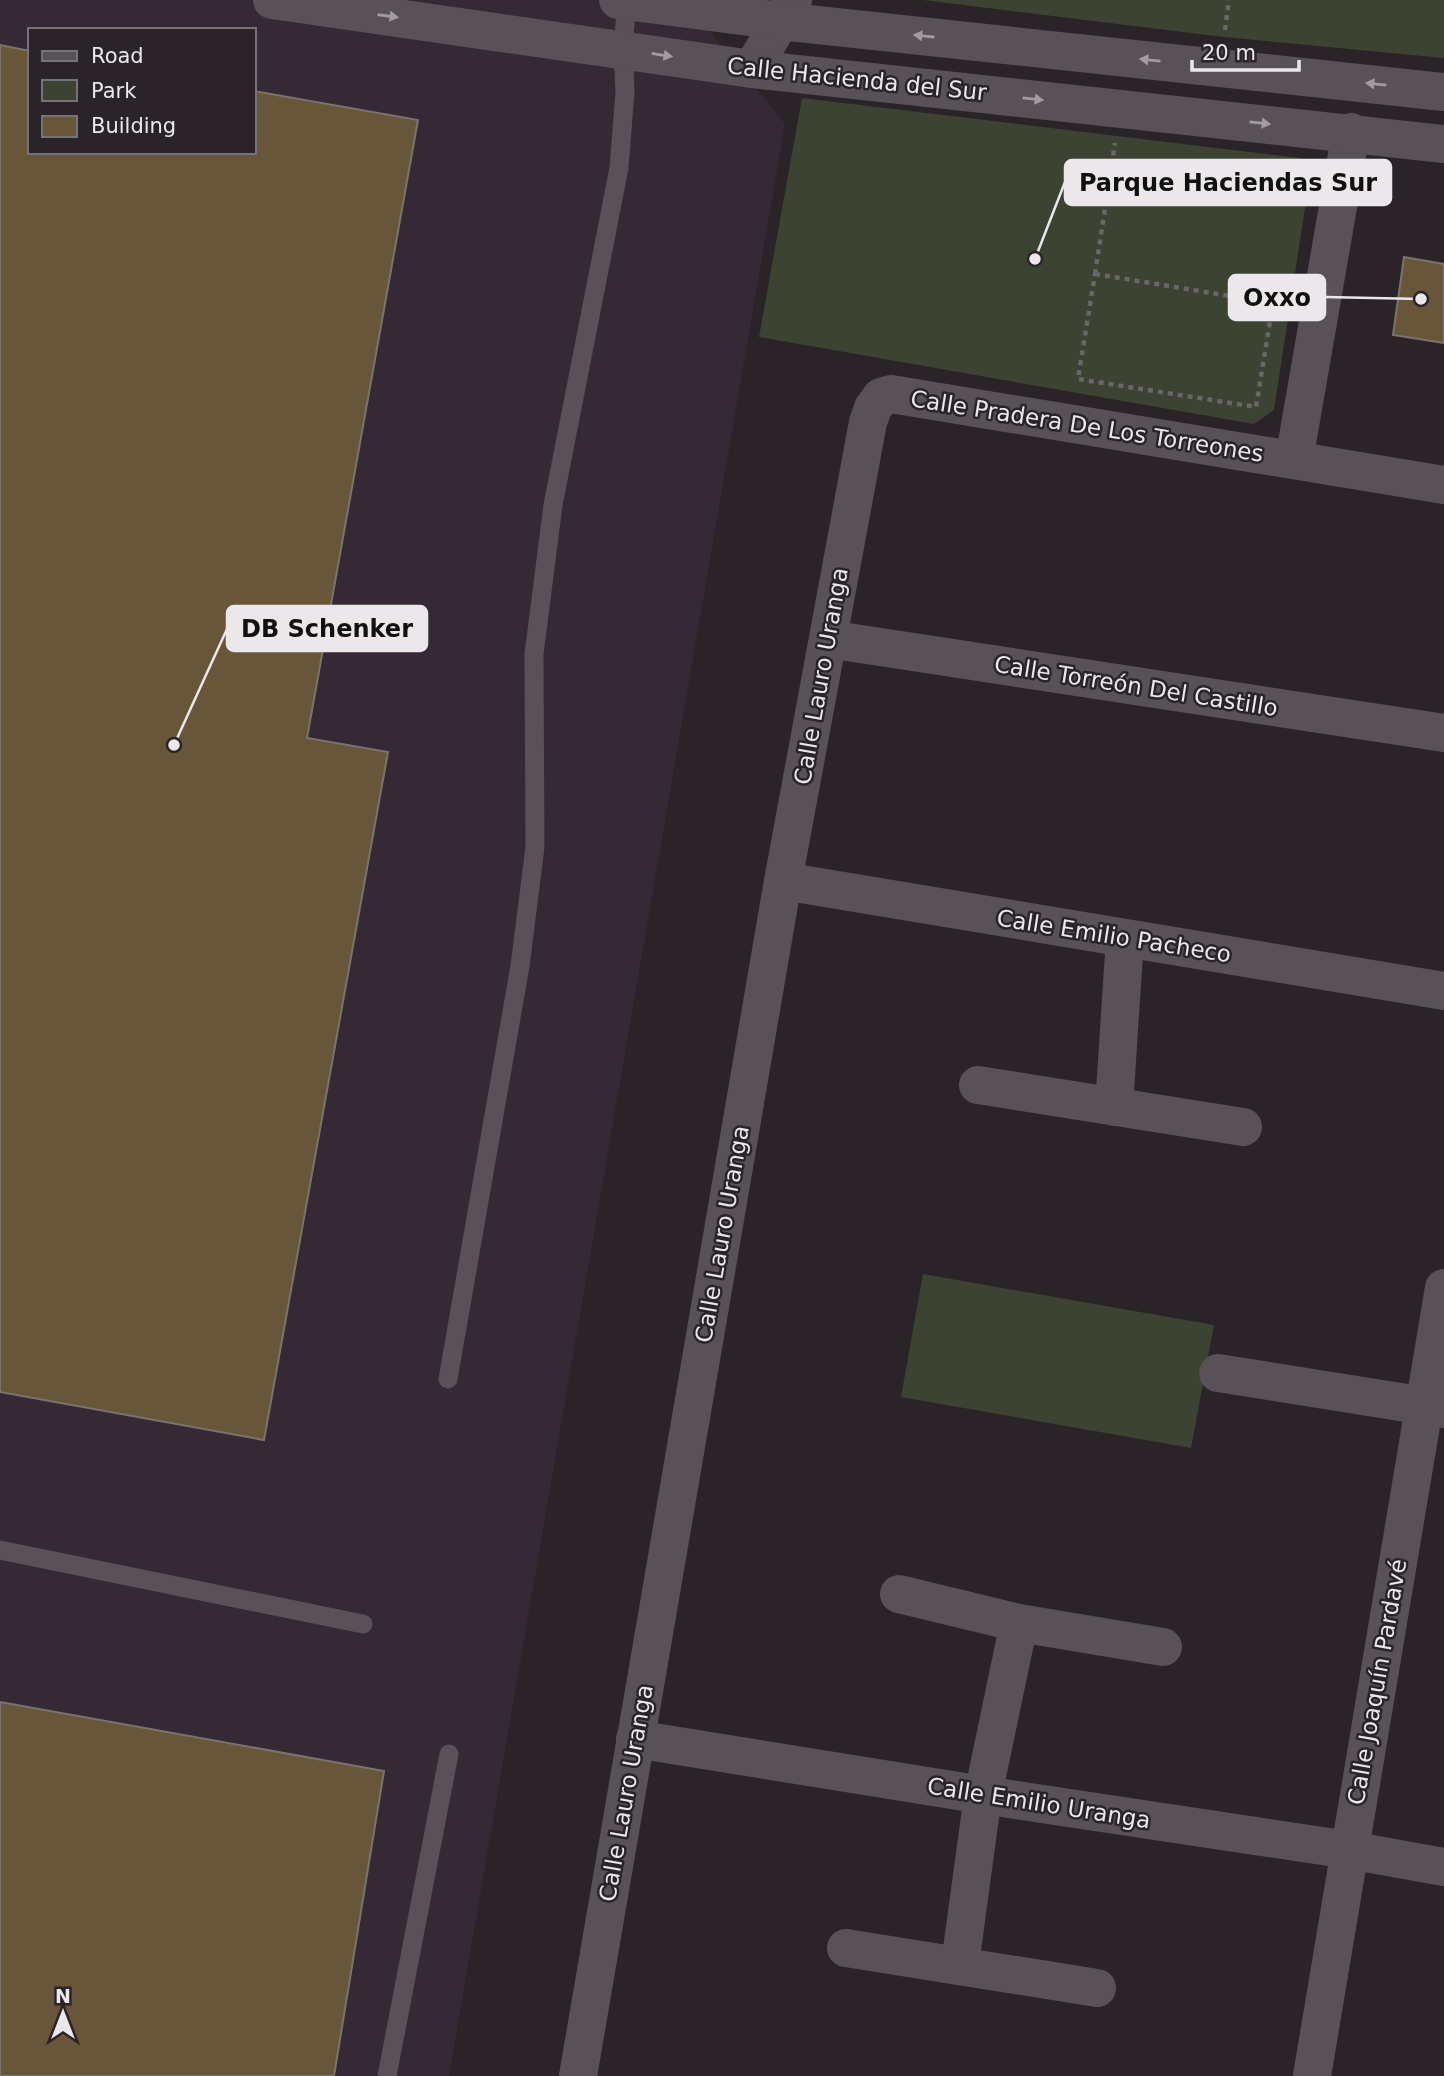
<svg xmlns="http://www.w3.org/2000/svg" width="1444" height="2076" viewBox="0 0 1444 2076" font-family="'DejaVu Sans',sans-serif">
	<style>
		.built { fill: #342934; fill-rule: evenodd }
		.green { fill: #3c4332 }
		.building { fill: #68563b; stroke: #7a746c; stroke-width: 2 }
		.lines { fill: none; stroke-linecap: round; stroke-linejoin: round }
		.path { stroke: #6b666a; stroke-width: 4.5; stroke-dasharray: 5 5; stroke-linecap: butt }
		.service { stroke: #585157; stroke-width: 19 }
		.minor { stroke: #585157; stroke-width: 38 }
		.tertiary { stroke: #585157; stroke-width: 38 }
		.oneway { fill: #a29ca1 }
		.labels { text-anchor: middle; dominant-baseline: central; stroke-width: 5; stroke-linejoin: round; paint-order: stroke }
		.street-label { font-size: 23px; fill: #ebe7eb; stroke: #2a2429 }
		.leader { fill: none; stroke: #ebe7eb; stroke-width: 2.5 }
		.callout-dot { fill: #ebe7eb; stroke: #2a2429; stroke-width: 2.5 }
		.callout { fill: #ebe7eb; stroke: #ebe7eb; stroke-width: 2.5 }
		.callout-label { font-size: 24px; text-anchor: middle; font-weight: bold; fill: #111 }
	</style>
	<rect width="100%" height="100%" fill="#2a2429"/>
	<!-- built -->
	<path class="built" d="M0 0H685L785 124 449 2076H0ZM30 30H254V152H30Z"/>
	<!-- green -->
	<path class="green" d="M923 0H1444V58L1224 37Z
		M802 98 1300 158 1309 182 1274 410 1254 424 759 337Z
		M923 1274 1214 1325 1191 1448 901 1397Z"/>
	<!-- building -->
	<path class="building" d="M0 45 30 51V152H254V91L418 120 307 738 388 752 264 1440 0 1392Z
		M1404 257 1444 264V343L1393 335Z
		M0 1702 384 1771 334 2076H0Z"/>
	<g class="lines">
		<!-- path -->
		<path class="path" d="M1225 30 1229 0
			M1095 274 1273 303 1256 407 1078 379Z
			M1095 274 1115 143"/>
		<!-- service -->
		<path class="service" d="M448 1379 520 966 535 847 534 654 553 505 619 168 625 92 623 49 627 0
			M0 1550 363 1624
			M387 2076 449 1754"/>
		<!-- minor -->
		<path class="minor" d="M752 69 793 0
			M1294 460 1351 132
			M828 639 1444 733
			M783 881 1444 991
			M978 1085 1243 1127
			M1114 1107 1125 938
			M1218 1373 1444 1409
			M899 1594 1019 1623 1163 1647
			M635 1739 983 1795 1349 1850 1444 1867
			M846 1948 1097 1988
			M960 1964 983 1795 1019 1623
			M578 2076 783 881 868 422 873 408 881 397 891 394 1444 485
			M1312 2076 1444 1288"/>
		<!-- tertiary -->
		<path class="tertiary" d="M272 0 752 69 1444 144
			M618 0 780 21 1444 92"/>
	</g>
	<!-- one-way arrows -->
	<defs><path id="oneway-solid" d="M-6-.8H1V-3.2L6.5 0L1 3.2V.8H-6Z" transform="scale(1.75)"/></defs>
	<g class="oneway">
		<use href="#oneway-solid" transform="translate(388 16) rotate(8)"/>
		<use href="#oneway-solid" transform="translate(924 36) rotate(-174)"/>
		<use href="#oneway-solid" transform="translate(662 55) rotate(9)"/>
		<use href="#oneway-solid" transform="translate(1150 60) rotate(-174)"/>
		<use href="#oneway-solid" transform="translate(1376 84) rotate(-174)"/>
		<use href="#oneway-solid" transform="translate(1033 99) rotate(6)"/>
		<use href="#oneway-solid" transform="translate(1260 123) rotate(6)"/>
	</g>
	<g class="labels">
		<!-- street labels -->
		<g class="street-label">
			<text transform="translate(857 79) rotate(6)">Calle Hacienda del Sur</text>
			<text transform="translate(1087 426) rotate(9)">Calle Pradera De Los Torreones</text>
			<text transform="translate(821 676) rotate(-80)">Calle Lauro Uranga</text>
			<text transform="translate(1136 686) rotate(9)">Calle Torreón Del Castillo</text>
			<text transform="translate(1114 936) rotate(9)">Calle Emilio Pacheco</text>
			<text transform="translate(722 1234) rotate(-80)">Calle Lauro Uranga</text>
			<text transform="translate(1377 1682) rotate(-80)">Calle Joaquín Pardavé</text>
			<text transform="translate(626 1793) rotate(-80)">Calle Lauro Uranga</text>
			<text transform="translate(1039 1803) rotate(9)">Calle Emilio Uranga</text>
		</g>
	</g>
	<!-- callouts -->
	<path class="leader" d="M1035 259L1065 182M1421 299L1325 297M174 745L227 629"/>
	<g class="callout-dot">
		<circle cx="1035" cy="259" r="7"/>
		<circle cx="1421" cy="299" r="7"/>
		<circle cx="174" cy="745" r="7"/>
	</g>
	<g class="callout">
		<rect x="1065" y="160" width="326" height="45" rx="7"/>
		<rect x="1229" y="275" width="96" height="45" rx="7"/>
		<rect x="227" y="606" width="200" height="45" rx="7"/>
	</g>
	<g class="callout-label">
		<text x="1228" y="191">Parque Haciendas Sur</text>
		<text x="1277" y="306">Oxxo</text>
		<text x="327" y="637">DB Schenker</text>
	</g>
	<!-- legend -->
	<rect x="28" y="28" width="228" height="126" fill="#2a2429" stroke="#777277" stroke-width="2"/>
	<rect x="42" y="51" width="35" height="10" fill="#585157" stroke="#777277" stroke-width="2"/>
	<text x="91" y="63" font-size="21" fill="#ebe7eb">Road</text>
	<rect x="42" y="80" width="35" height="21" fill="#3c4332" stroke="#777277" stroke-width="2"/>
	<text x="91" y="98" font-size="21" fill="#ebe7eb">Park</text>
	<rect x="42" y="116" width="35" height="21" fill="#68563b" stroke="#777277" stroke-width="2"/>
	<text x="91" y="133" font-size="21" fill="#ebe7eb">Building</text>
	<!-- north arrow -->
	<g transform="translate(63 2013)" stroke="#2a2429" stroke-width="5" paint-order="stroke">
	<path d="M0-5L12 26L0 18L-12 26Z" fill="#ebe7eb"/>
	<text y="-10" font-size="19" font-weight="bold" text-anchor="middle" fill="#ebe7eb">N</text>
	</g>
	<!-- scale -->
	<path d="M1192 60v10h107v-10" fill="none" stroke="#ebe7eb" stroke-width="3.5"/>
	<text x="1202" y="60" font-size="21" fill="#ebe7eb" stroke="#2a2429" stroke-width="5" paint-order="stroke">20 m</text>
</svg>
